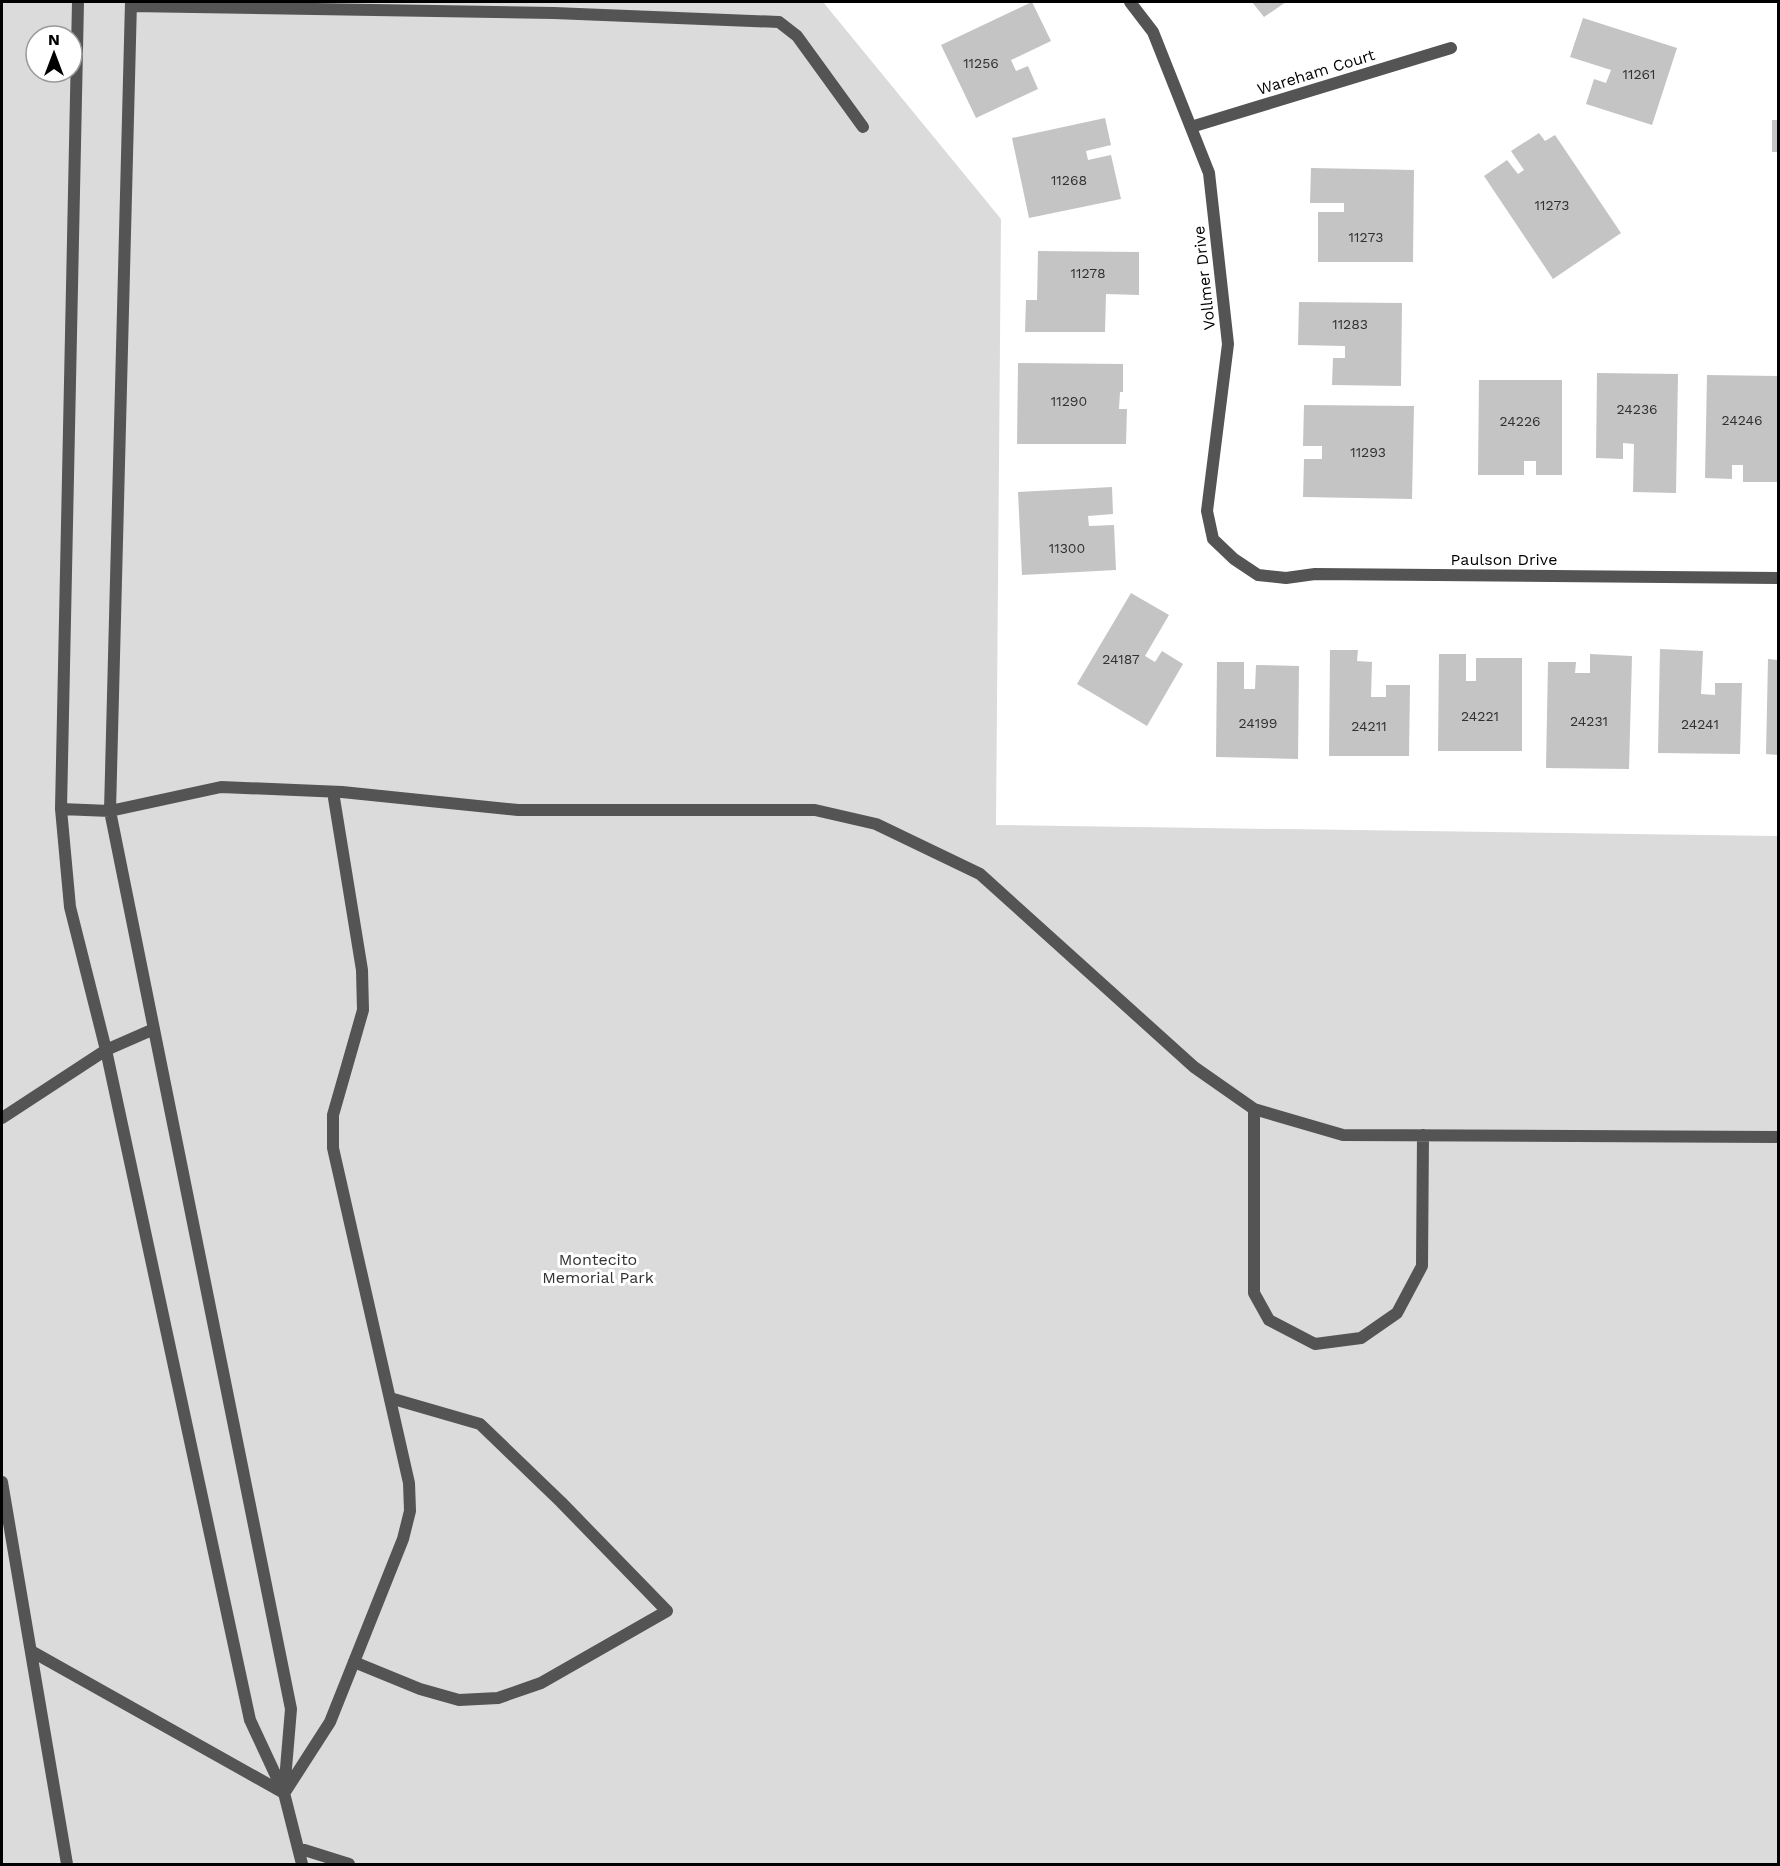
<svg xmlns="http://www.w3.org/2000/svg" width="1780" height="1866" viewBox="0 0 1780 1866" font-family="'Work Sans',sans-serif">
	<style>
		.green { fill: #dbdbdb; fill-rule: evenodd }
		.building { fill: #c4c4c4 }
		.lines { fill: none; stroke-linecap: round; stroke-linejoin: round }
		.service { stroke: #545454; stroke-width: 12 }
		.minor { stroke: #545454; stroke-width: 12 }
		.labels { text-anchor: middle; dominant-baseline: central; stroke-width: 6; stroke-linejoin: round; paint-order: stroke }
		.number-label { font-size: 14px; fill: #313131 }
		.street-label { font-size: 16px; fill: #000; stroke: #fff }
		.park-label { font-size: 16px; fill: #323232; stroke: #fff }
	</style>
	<rect width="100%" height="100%" fill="#fff"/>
	<!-- green -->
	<path class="green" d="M2 2H823L1001 219 996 825 1778 836V1864H2ZM36 36H72V72H36Z"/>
	<!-- building -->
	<path class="building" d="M1032 2 1051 41 1011 60 1016 71 1028 66 1038 89 976 118 941 45Z
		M1252 2H1286L1264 17Z
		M1583 18 1677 48 1652 125 1586 104 1594 79 1606 83 1611 70 1570 57Z
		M1105 118 1111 145 1086 151 1088 160 1111 155 1121 199 1029 218 1012 138Z
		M1772 120H1778V152H1772Z
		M1539 133 1545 141 1555 135 1621 233 1553 279 1484 176 1507 160 1518 174 1524 170 1511 151Z
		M1311 168 1414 170 1413 262H1318V212H1344V203H1310Z
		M1038 251 1139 252V295L1106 294 1105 332H1025L1026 300H1037Z
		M1299 302 1402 303 1401 386 1332 385 1333 358H1345V346L1298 345Z
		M1018 363 1123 364V392H1120L1119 409H1127L1126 444H1017Z
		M1597 373 1678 374 1676 493 1633 492 1634 444 1623 443V459L1596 458Z
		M1707 375 1778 376V482H1743V465H1732V479L1705 478Z
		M1479 380H1562V475H1536V461H1524V475H1478Z
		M1304 405 1414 406 1412 499 1303 497 1304 459H1322V446H1303Z
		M1112 487 1113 514 1088 516 1089 526 1114 525 1116 570 1022 575 1018 492Z
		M1131 593 1169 615 1145 656 1155 662 1162 651 1183 664 1147 726 1077 684Z
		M1660 649 1703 651 1701 694 1715 695V683H1742L1740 754 1658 753Z
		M1330 650H1358L1357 661 1372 662 1371 697H1386V685H1410L1409 756H1329Z
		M1439 654H1466V681H1476V658H1522V751H1438Z
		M1590 654 1632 656 1629 769 1546 768 1548 662H1576L1575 673H1590Z
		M1768 659 1778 660V755L1766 754Z
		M1217 662H1244V689H1255L1256 665 1299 666 1298 759 1216 757Z"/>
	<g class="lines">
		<!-- service -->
		<path class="service" d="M354 1662 420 1689 459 1700 498 1698 541 1683 667 1611 561 1502 480 1424 390 1398"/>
		<!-- minor -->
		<path class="minor" d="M78 2 61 809 70 907 106 1050 250 1720 284 1793 302 1864
			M131 2 110 811 291 1709 284 1792
			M1130 2 1153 32 1209 173 1228 344 1207 511 1213 539 1234 559 1258 575 1286 578 1315 574 1778 578
			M131 6 554 13 779 22 797 36 863 127
			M1191 127 1451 48
			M61 809 110 811 221 787 342 792 518 810H815L876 824 980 874 1194 1067 1254 1109 1343 1135 1778 1137
			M1254 1109V1293L1269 1320 1315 1344 1361 1338 1397 1313 1422 1266 1423 1135
			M2 1118 106 1050 154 1029
			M2 1482 67 1864
			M31 1651 284 1793
			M285 1792 330 1722 403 1539 410 1511 409 1483 333 1148V1115L363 1010 362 970 333 792
			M298 1848 349 1864"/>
	</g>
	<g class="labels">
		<!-- number labels -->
		<g class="number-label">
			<text x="981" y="63">11256</text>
			<text x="1639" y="74">11261</text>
			<text x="1069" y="180">11268</text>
			<text x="1552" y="205">11273</text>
			<text x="1366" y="237">11273</text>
			<text x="1088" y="273">11278</text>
			<text x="1350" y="324">11283</text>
			<text x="1069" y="401">11290</text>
			<text x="1637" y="409">24236</text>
			<text x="1742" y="420">24246</text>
			<text x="1520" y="421">24226</text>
			<text x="1368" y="452">11293</text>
			<text x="1067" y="548">11300</text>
			<text x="1121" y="659">24187</text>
			<text x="1480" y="716">24221</text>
			<text x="1589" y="721">24231</text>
			<text x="1258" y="723">24199</text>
			<text x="1700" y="724">24241</text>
			<text x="1369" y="726">24211</text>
		</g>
		<!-- street labels -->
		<g class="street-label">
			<text transform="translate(1316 72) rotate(-17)">Wareham Court</text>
			<text transform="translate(1204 278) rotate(-96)">Vollmer Drive</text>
			<text x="1504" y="559">Paulson Drive</text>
		</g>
		<!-- park labels -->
		<g class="park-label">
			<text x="598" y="1259">Montecito<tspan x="598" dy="18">Memorial Park</tspan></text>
		</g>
	</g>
	<!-- border -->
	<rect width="1780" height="1866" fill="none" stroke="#000000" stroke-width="6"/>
	<!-- north arrow -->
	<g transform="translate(54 54)"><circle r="28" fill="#ffffff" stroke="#999999" stroke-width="1.5"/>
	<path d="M0-4.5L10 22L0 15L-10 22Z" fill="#000000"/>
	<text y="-9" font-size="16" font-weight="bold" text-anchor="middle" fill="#000000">N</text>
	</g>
</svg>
